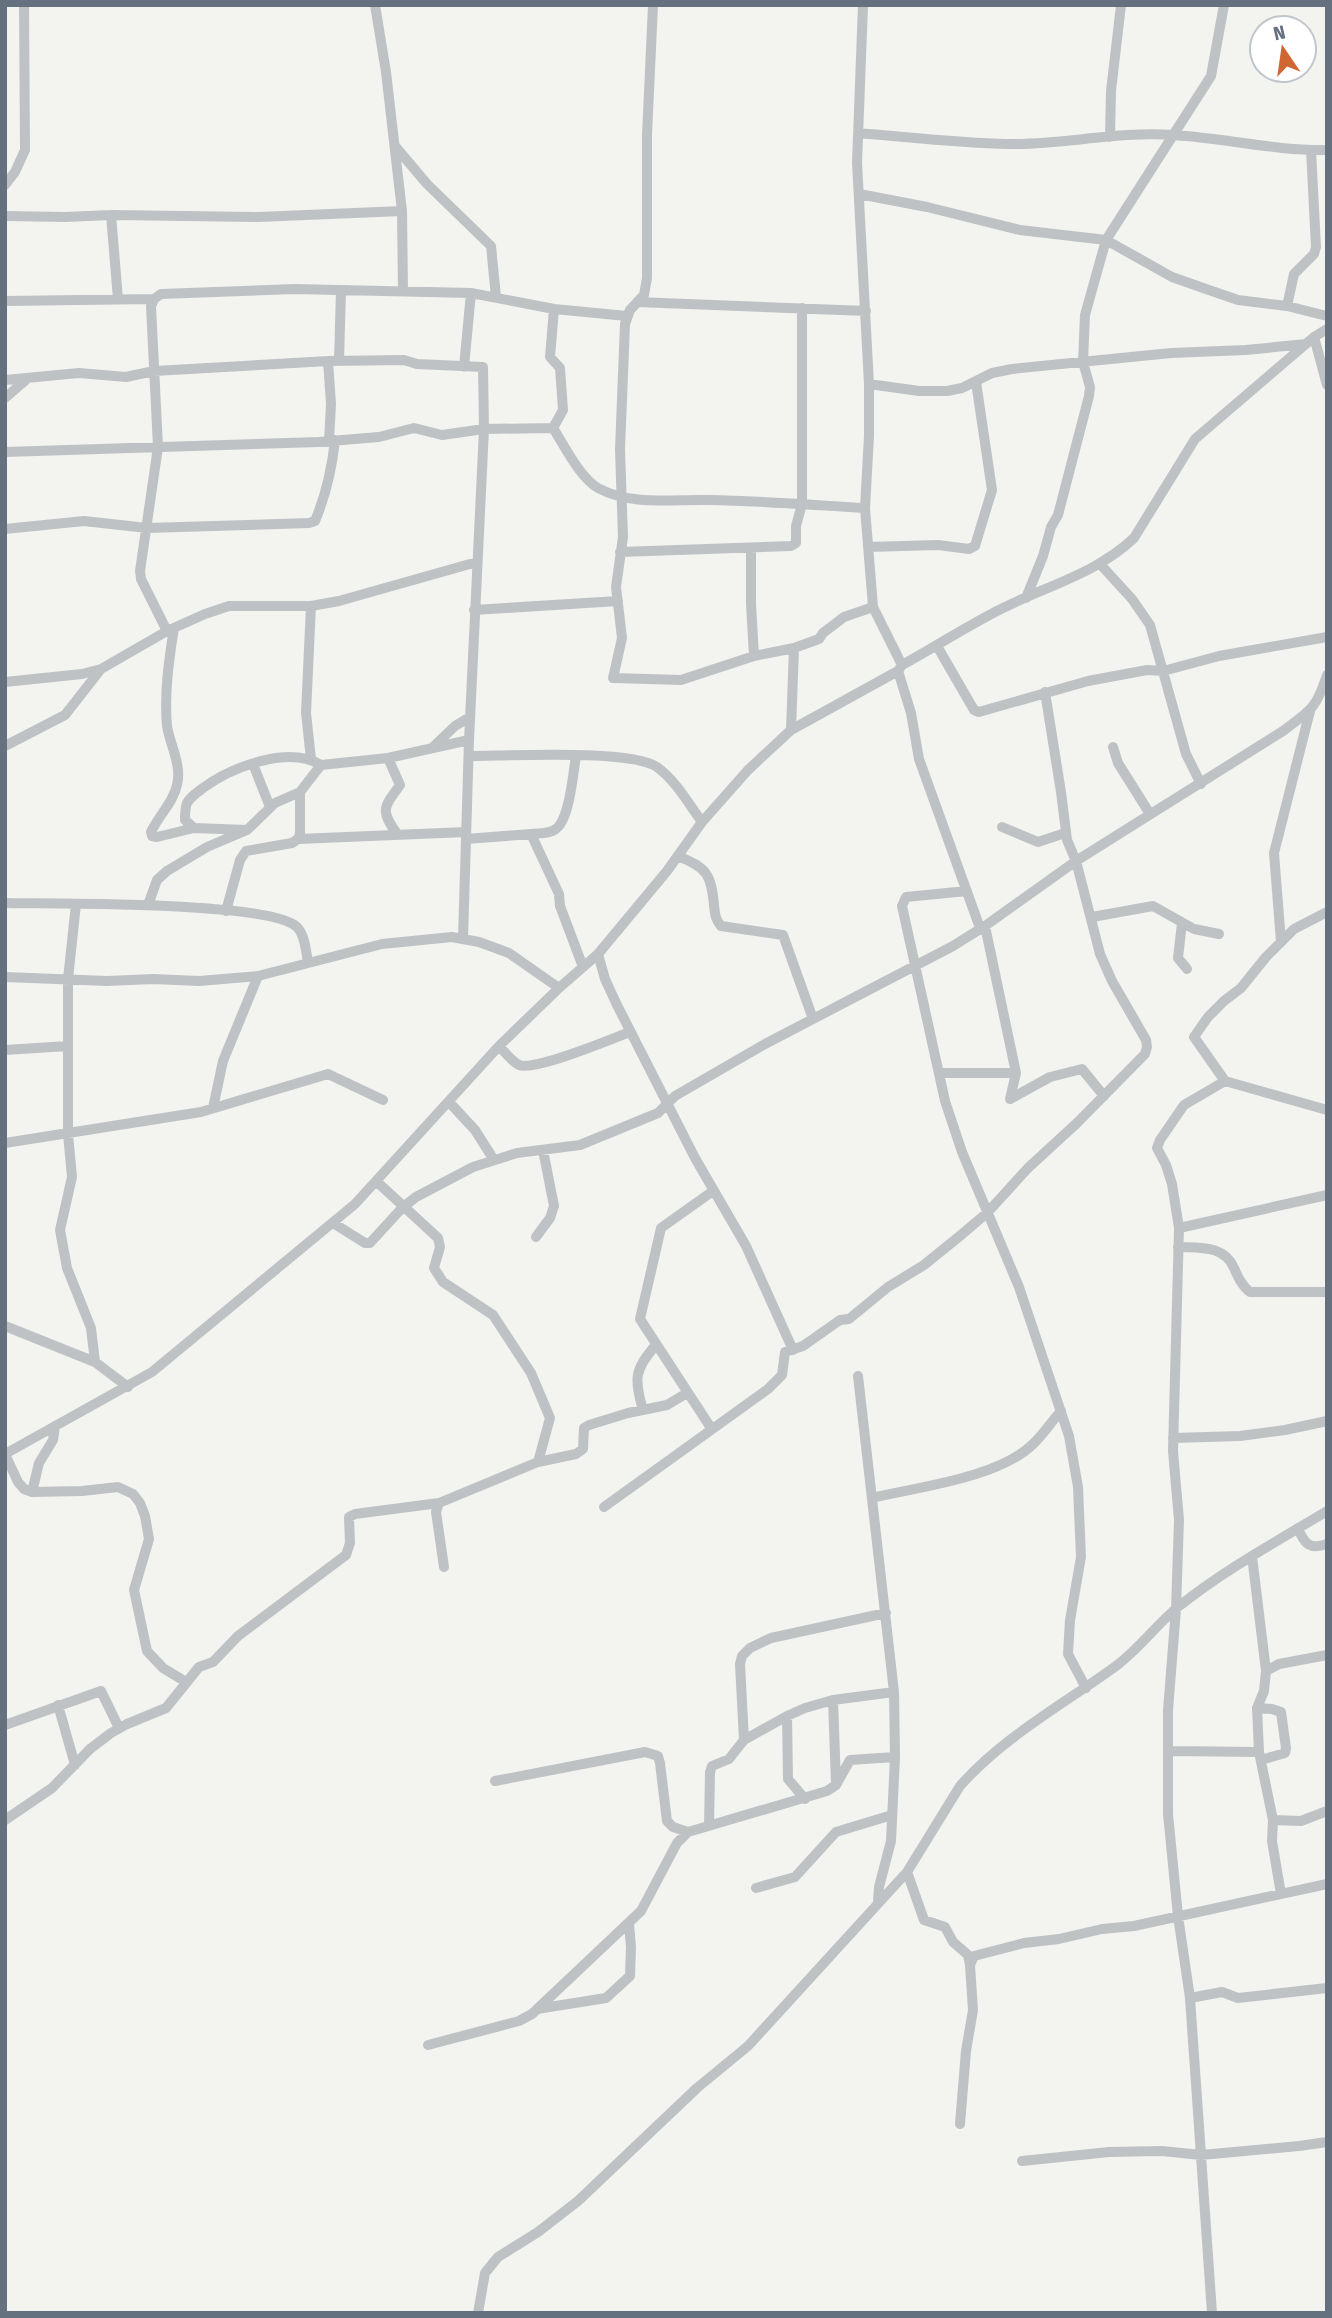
<svg xmlns="http://www.w3.org/2000/svg" width="1332" height="2318" viewBox="0 0 1332 2318" font-family="'Fira Sans Condensed',sans-serif">
	<style>
		.lines { fill: none; stroke-linecap: round; stroke-linejoin: round }
		.street { stroke: #bfc2c5; stroke-width: 10 }
	</style>
	<rect width="100%" height="100%" fill="#f3f3f0"/>
	<g class="lines">
		<!-- street -->
		<path class="street" d="M375 5 386 72 402 211 403 291
			M653 5 647 135V278L644 295 630 310 625 324 620 449 623 537 616 587 622 638 613 678 681 680 754 656 794 648
			M863 5 857 163 869 384V436L865 508 873 607 902 665
			M858 133C908 137 958 143 1008 144 1063 145 1117 131 1173 135 1225 138 1275 151 1327 150
			M1110 137 1111 91 1121 5
			M395 146 427 184 491 246 496 297
			M5 185 15 172 25 150 24 5
			M859 194 927 207 1020 230 1106 240 1172 277 1206 289 1238 300 1287 306 1327 316
			M111 215 118 299
			M5 216 65 217 111 215 258 217 402 211
			M471 293 554 309 627 316
			M154 299 151 306 158 447 140 571 141 579 167 631
			M5 301 154 299 161 294 295 289 471 293 464 367
			M637 302 866 311
			M1287 306 1294 274 1314 254 1316 247 1311 150
			M554 309 550 357 560 368 563 410 553 428C564 445 580 478 598 488 631 506 672 499 709 500 761 501 813 505 865 508
			M1314 337 1327 385
			M328 361 331 404 329 441
			M339 361 341 290
			M5 380 79 373 126 377 154 371 328 361 404 360 417 364 483 367 484 429 469 740 463 938
			M869 384 919 391H947L962 388 992 373 1012 369 1171 353 1246 350 1306 344
			M5 398 28 378
			M5 452 319 442 379 437 414 428 442 435 484 429 553 428
			M5 529 84 521 147 528 309 523 315 521C326 495 332 468 335 440
			M868 547 938 545 969 549 975 546 992 490 976 382
			M751 548V604L754 656
			M620 552 791 546 796 543V526L802 504V308
			M1100 564 1132 599 1150 625 1186 754 1201 784
			M1026 598 1043 556 1051 527 1058 515 1089 396 1090 387 1083 362 1085 315 1106 240 1211 76 1224 5
			M474 610 618 601
			M174 628C169 659 164 694 167 726 170 745 182 765 177 785 173 803 159 815 151 832L152 836 157 837 194 828
			M937 646 974 710 979 712 1088 681 1147 670 1163 671 1219 656 1327 637
			M898 671 911 713 919 759 980 928
			M5 682 82 674 101 669 167 631 205 614 229 606H311L339 601 477 562
			M791 730 794 648 819 639 823 633 844 617 873 607
			M5 746 65 715 101 669
			M433 747 455 726 470 717
			M1113 747 1118 763 1150 814
			M469 756C506 756 631 749 657 767 676 781 688 803 702 822
			M388 758 400 785C383 808 380 811 398 835
			M311 759 306 713 311 606
			M253 764 270 807
			M1002 827 1038 842 1065 833
			M247 830 194 828 185 820C185 815 185 808 187 803 190 797 198 792 203 788 232 767 288 745 321 765
			M531 834 559 894 560 906 583 967
			M298 839 300 834V792L321 765 388 758 469 740
			M466 839 544 833C550 832 555 831 559 826 570 812 573 774 576 756
			M678 856C707 868 711 874 714 905 715 914 715 919 721 926L783 935 813 1019
			M967 891 906 897 902 906 945 1101 962 1152 1019 1287 1069 1436 1078 1487 1081 1557 1070 1620 1068 1654 1086 1688
			M5 903C52 904 270 901 297 927 305 935 306 952 308 962
			M76 904 68 979V1134L72 1177 60 1230 67 1268 91 1328 95 1362
			M148 905 157 880 167 871 207 847 247 830 275 803 300 792
			M226 911 240 860 246 851 292 843 298 839 466 832
			M1327 912 1294 929 1266 957 1241 988 1224 1001 1208 1017 1194 1037 1225 1081 1327 1110
			M1092 917 1153 906 1194 929 1219 934
			M1182 923 1178 958 1187 969
			M985 926 1016 1073 1010 1099 1050 1077 1082 1069 1104 1096
			M1281 942 1274 853 1310 711
			M598 954 605 979 617 1005 695 1158 746 1246 793 1350
			M5 977 107 981 153 979 199 981 258 976 382 944 452 937 479 942 509 953 559 988
			M499 1046C505 1052 511 1061 519 1065 536 1071 611 1039 630 1032
			M5 1050 68 1046
			M939 1073H1016
			M449 1102 475 1130 494 1160
			M213 1108 223 1061 258 976
			M5 1143 201 1112 328 1074 383 1100
			M376 1181 438 1238 440 1247 434 1268 443 1282 493 1315 531 1373 550 1418 538 1462
			M333 1223 365 1243H370L402 1208 416 1197 473 1167 517 1153 580 1145 658 1113 675 1096 765 1044 953 946 985 926 1076 861 1283 731C1311 710 1316 709 1327 675
			M1179 1228 1327 1195
			M536 1237 550 1218 554 1206 543 1150
			M1178 1247C1200 1248 1224 1245 1234 1268 1238 1277 1242 1286 1250 1292H1327
			M5 1326 95 1362 128 1387
			M858 1376 894 1692 895 1757 891 1841 879 1887 878 1902
			M643 1410C634 1380 634 1369 656 1345
			M711 1428 640 1319 661 1228 713 1191
			M1173 1438 1240 1436 1285 1430 1327 1421
			M5 1454 152 1372 355 1204 499 1046 559 988 598 954 667 871 702 822 748 770 791 730 898 671 902 665C935 647 967 626 1001 609 1046 586 1096 574 1134 538L1195 439 1314 337 1327 329
			M5 1454 18 1482 24 1489 32 1492 82 1491 118 1487 133 1494 140 1503 145 1516 149 1539 134 1590 147 1651 163 1668 186 1682
			M32 1492 39 1463 53 1440 55 1426
			M872 1498C918 1487 997 1478 1032 1445 1043 1435 1051 1422 1061 1411
			M604 1507 768 1389 782 1375 785 1352 803 1346 840 1320 849 1319 888 1287 924 1265 961 1235 987 1213 1028 1168 1077 1123 1145 1054 1147 1047 1146 1040 1112 981 1100 954 1076 861 1067 840 1061 792 1045 692
			M1298 1528C1304 1544 1310 1550 1327 1544
			M1252 1556 1266 1671 1264 1691 1257 1708 1259 1752 1273 1820 1272 1841 1281 1894
			M444 1567 436 1512 439 1503 538 1462 576 1454 583 1449 584 1428 589 1425 628 1413 667 1405 687 1393
			M1266 1671 1279 1664 1327 1655
			M833 1700 836 1784
			M58 1705 75 1765
			M1257 1708 1272 1709 1281 1712 1286 1748 1285 1753 1261 1760
			M787 1716 788 1779 805 1799
			M5 1725 101 1691 119 1728
			M744 1740 740 1664 742 1656 750 1648 771 1638 886 1613
			M1168 1751 1259 1752
			M495 1781 645 1752 658 1756 660 1763 667 1821 673 1827 688 1832
			M5 1820 52 1788 90 1749 111 1733 127 1724 166 1708 199 1667 213 1662 238 1636 346 1555 350 1543 349 1517 355 1514 439 1503
			M1273 1820 1301 1821 1327 1811
			M709 1826 710 1772 712 1766 729 1759 744 1740 787 1716 805 1708 833 1700 894 1692
			M907 1872 924 1920 945 1927 953 1942 968 1955 970 1965
			M756 1888 795 1877 836 1832 892 1815
			M1190 1998 1222 1992 1238 1998 1327 1988
			M537 2009 606 1998 630 1976 631 1947 629 1924
			M428 2045 519 2021 532 2014 641 1911 677 1843 688 1832 827 1791 836 1785 850 1760 895 1757
			M960 2124 966 2051 973 2010 970 1965 974 1956 1024 1943 1059 1939 1102 1929 1134 1926 1327 1884
			M1022 2161 1109 2152 1162 2151 1201 2155 1299 2146 1327 2142
			M478 2313 485 2273 498 2257 538 2232 578 2201 697 2088 748 2046 907 1872 960 1786C1003 1737 1064 1704 1116 1666 1140 1648 1156 1625 1178 1607 1224 1570 1276 1542 1327 1511
			M1212 2313 1190 1998 1178 1916 1168 1814V1710L1176 1609 1179 1520 1173 1451 1179 1228 1172 1184 1166 1165 1157 1148 1160 1140 1184 1105 1225 1081"/>
	</g>
	<!-- border -->
	<rect width="1332" height="2318" fill="none" stroke="#65717e" stroke-width="14"/>
	<!-- north arrow -->
	<g transform="translate(1283 49) rotate(347)"><circle r="33" fill="#ffffff" stroke="#c1c6cb" stroke-width="2"/>
	<path d="M0-5L12 26L0 18L-12 26Z" fill="#d06733"/>
	<text y="-10" font-size="19" font-weight="bold" text-anchor="middle" fill="#65717e">N</text>
	</g>
</svg>
